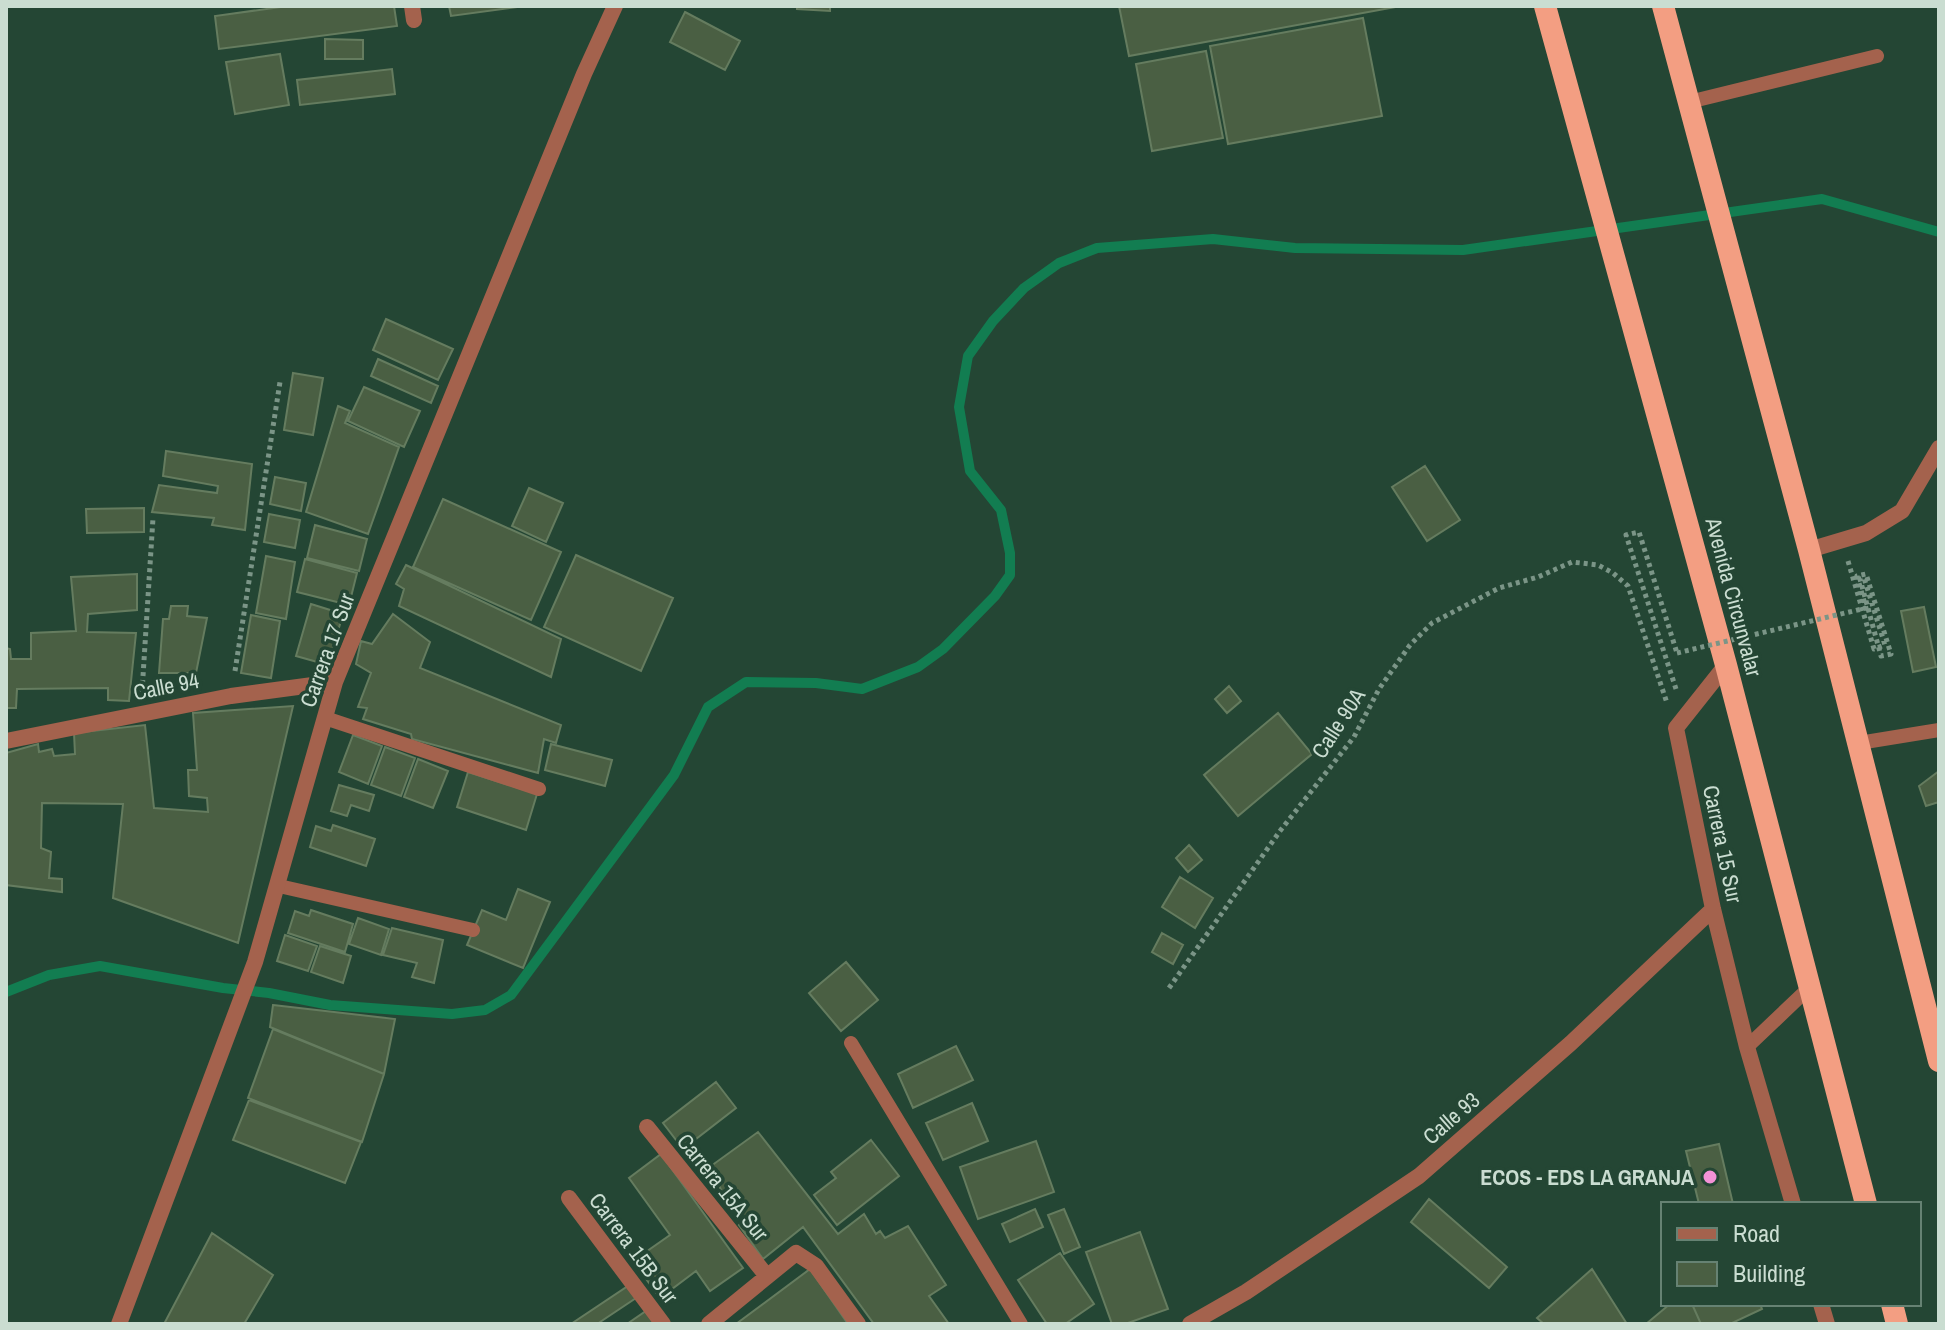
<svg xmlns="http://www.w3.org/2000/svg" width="1945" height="1330" viewBox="0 0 1945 1330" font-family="'Archivo Narrow',sans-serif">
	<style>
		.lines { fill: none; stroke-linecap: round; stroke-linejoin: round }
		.stream { stroke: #127d51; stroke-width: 10 }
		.building { fill: #4a5f43; stroke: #657c5f; stroke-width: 2 }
		.path { stroke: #7b9587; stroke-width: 5; stroke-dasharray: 4 4; stroke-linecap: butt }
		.service { stroke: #a4624d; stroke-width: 14 }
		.minor { stroke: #a4624d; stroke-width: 16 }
		.trunk { stroke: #f39e82; stroke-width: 22 }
		.path-bridge { stroke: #7b9587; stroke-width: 5; stroke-dasharray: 4 4; stroke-linecap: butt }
		.poi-dot { fill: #f391d6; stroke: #244634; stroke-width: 3 }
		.labels { text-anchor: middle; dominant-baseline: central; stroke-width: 7; stroke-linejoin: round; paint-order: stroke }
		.street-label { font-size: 22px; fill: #caddd1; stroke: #244634 }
		.poi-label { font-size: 22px; font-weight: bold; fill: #caddd1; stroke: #244634; text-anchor: end }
	</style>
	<rect width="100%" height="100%" fill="#244634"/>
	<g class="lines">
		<!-- stream -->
		<path class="stream" d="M6 992 49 975 100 966 223 988 269 993 330 1005 452 1014 485 1010 511 995 674 775 708 707 746 682 816 683 862 689 918 667 943 649 995 596 1010 575V553L1001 510 970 471 959 407 968 356 993 321 1024 288 1059 263 1097 248 1213 239 1295 248 1463 250 1822 199 1939 232"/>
	</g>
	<!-- building -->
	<path class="building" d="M288 6H394L397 26 219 49 215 16Z
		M449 6H525L451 16Z
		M797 6H830V11L797 9Z
		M1119 6H1401L1129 56Z
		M685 12 740 41 725 70 670 42Z
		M1363 18 1382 116 1228 144 1210 46Z
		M325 39 363 40V59H325Z
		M1206 51 1223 138 1152 151 1136 64Z
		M280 54 289 105 235 114 226 62Z
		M392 69 395 94 300 105 297 80Z
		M386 319 453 349 438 380 373 350Z
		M378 359 438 386 431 403 371 376Z
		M293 373 323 378 313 435 284 430Z
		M364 387 420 411 404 447 348 421Z
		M338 406 350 411 345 423 399 447 368 534 306 512Z
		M166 451 252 464 245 530 212 525 214 518 152 512 159 485 217 493 218 486 163 476Z
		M1425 466 1460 520 1427 541 1392 487Z
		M275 477 306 483 301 511 270 504Z
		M529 488 563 503 546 542 512 526Z
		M443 499 561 552 531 620 413 567Z
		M144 508V532L87 533 86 509Z
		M269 514 300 520 295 548 264 542Z
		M315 525 367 539 359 571 307 558Z
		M576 555 673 598 641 671 544 627Z
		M266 556 295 562 286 619 256 613Z
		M305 559 357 573 349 605 297 592Z
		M406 565 561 639 551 677 399 606 404 589 396 584Z
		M137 574V610L88 614 87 632 136 633 129 701 108 700V688L17 689 16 708H6V648L10 649 11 659H31V633L76 631 71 577Z
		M311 604 343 614 328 665 296 656Z
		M171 606H188L187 616 207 618 196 673H159L163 619H169Z
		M1924 607 1936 667 1913 672 1901 611Z
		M393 614 430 642 420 668 561 725 556 743 544 739 538 773 412 739 411 734 363 719 367 708 358 707 371 673 356 664 361 641 372 644Z
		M251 615 280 621 271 678 241 673Z
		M1229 686 1241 701 1227 713 1215 699Z
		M293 706 238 943 113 898 123 804 42 803 41 848 51 852 49 878 62 879V892L6 885V753L38 744 39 752 52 749 54 756 75 754 74 733 145 725 154 808 208 812 207 798 189 796 188 770H197L193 713Z
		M1278 713 1312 754 1238 816 1204 775Z
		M353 735 382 746 368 784 339 772Z
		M551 744 612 760 605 786 545 770Z
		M385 747 415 758 401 796 371 785Z
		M418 759 448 771 433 808 404 797Z
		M1939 771V802L1926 806 1919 786Z
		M468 772 537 794 526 830 457 807Z
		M339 785 374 795 369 811 351 805 347 816 331 811Z
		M333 825 375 839 366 866 310 847 316 826 331 831Z
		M1189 845 1202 860 1188 872 1176 858Z
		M1180 877 1213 898 1195 928 1162 907Z
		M518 889 550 902 523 968 467 945 482 910 506 920Z
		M311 910 353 924 345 952 288 933 295 911 309 916Z
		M358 918 389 929 381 955 349 944Z
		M392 928 443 940 434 983 412 977 417 963 383 955Z
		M1162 933 1183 945 1173 964 1152 952Z
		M285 935 317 946 308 971 277 961Z
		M320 946 351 956 343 983 311 972Z
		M846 962 878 1000 841 1031 809 993Z
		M273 1005 395 1019 384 1074 270 1027Z
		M273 1029 384 1074 362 1142 248 1098Z
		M956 1046 973 1080 913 1108 898 1074Z
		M716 1082 736 1108 683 1149 663 1123Z
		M249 1100 361 1142 345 1183 233 1140Z
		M972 1103 988 1141 943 1160 926 1123Z
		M758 1132 838 1234 864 1214 876 1234 880 1231 885 1238 908 1226 946 1285 929 1296 949 1324H874L803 1227 763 1259 739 1225 743 1221 724 1197 711 1166Z
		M871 1140 899 1176 837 1225 814 1195 836 1178 831 1172Z
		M1036 1141 1054 1192 978 1219 960 1167Z
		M1719 1144 1733 1204H1699L1686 1151Z
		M661 1154 743 1268 710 1291 696 1271 660 1298 633 1261 670 1235 629 1178Z
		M1429 1199 1507 1267 1489 1288 1411 1222Z
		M1035 1209 1043 1227 1010 1242 1002 1224Z
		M1064 1209 1080 1247 1064 1254 1048 1215Z
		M1140 1232 1168 1309 1125 1324H1112L1086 1252Z
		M212 1233 273 1275 244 1324H164Z
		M1060 1253 1094 1304 1065 1324H1047L1018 1280Z
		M810 1269 848 1324H736Z
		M1592 1269 1627 1324H1544L1537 1318Z
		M628 1286 636 1298 597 1324H571Z
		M1670 1304H1692L1701 1324H1646Z
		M1692 1304H1760L1762 1309 1730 1324H1701Z
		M646 1311 655 1324H627Z"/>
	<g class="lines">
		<!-- path -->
		<path class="path" d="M1848 561 1874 649 1885 645
			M235 671 280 382
			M1676 689 1626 535 1639 532 1677 653
			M142 692 153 518
			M1169 988 1280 831 1354 737 1379 689 1410 645 1432 623 1499 588 1538 577 1572 562 1598 565 1613 573 1628 586 1667 703"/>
		<!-- service -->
		<path class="service" d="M1689 102 1877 56
			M325 718 539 789
			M1859 743 1939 730
			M279 886 473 930
			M851 1043 1021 1324
			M1747 1047 1809 988"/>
		<!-- minor -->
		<path class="minor" d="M412 6 414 20
			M1809 550 1866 533 1902 511 1939 448
			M1726 665 1676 728 1713 909 1747 1047 1793 1204
			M6 741 231 696 335 682
			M647 1127 766 1275
			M569 1198 663 1324
			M1821 1304 1827 1324
			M119 1324 255 962 335 682 584 74 615 6
			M709 1324 796 1253 816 1266 858 1324
			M1190 1324 1246 1292 1419 1176 1571 1043 1713 909"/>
		<!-- trunk -->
		<path class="trunk" d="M1545 6 1726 665 1866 1204
			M1663 6 1809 550 1939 1061
			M1892 1304 1897 1324"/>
		<!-- path-bridge -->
		<path class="path-bridge" d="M1677 653 1866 608 1857 576 1866 574 1891 654 1881 656 1860 579 1864 578 1885 645"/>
	</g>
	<!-- markers -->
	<circle class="poi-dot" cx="1710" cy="1177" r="8"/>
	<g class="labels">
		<!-- street labels -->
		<g class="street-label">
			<text transform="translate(1734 597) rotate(75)">Avenida Circunvalar</text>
			<text transform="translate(327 650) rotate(-70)">Carrera 17 Sur</text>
			<text transform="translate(166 686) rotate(-11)">Calle 94</text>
			<text transform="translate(1338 723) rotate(-57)">Calle 90A</text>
			<text transform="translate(1723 844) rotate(78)">Carrera 15 Sur</text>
			<text transform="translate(1451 1118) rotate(-41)">Calle 93</text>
			<text transform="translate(723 1187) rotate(51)">Carrera 15A Sur</text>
			<text transform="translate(634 1248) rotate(53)">Carrera 15B Sur</text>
		</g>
		<!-- poi labels -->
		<g class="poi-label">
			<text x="1694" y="1177">ECOS - EDS LA GRANJA</text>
		</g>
	</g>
	<!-- border -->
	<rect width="1945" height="1330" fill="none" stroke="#caddd1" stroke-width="16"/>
	<!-- legend -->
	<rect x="1661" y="1202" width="260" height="104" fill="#244634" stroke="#668273" stroke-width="2"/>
	<rect x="1677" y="1228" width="40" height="12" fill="#a4624d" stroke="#668273" stroke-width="2"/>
	<text x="1733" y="1242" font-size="24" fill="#caddd1">Road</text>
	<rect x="1677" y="1262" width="40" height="24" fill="#4a5f43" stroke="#668273" stroke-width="2"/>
	<text x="1733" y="1282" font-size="24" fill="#caddd1">Building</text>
</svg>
